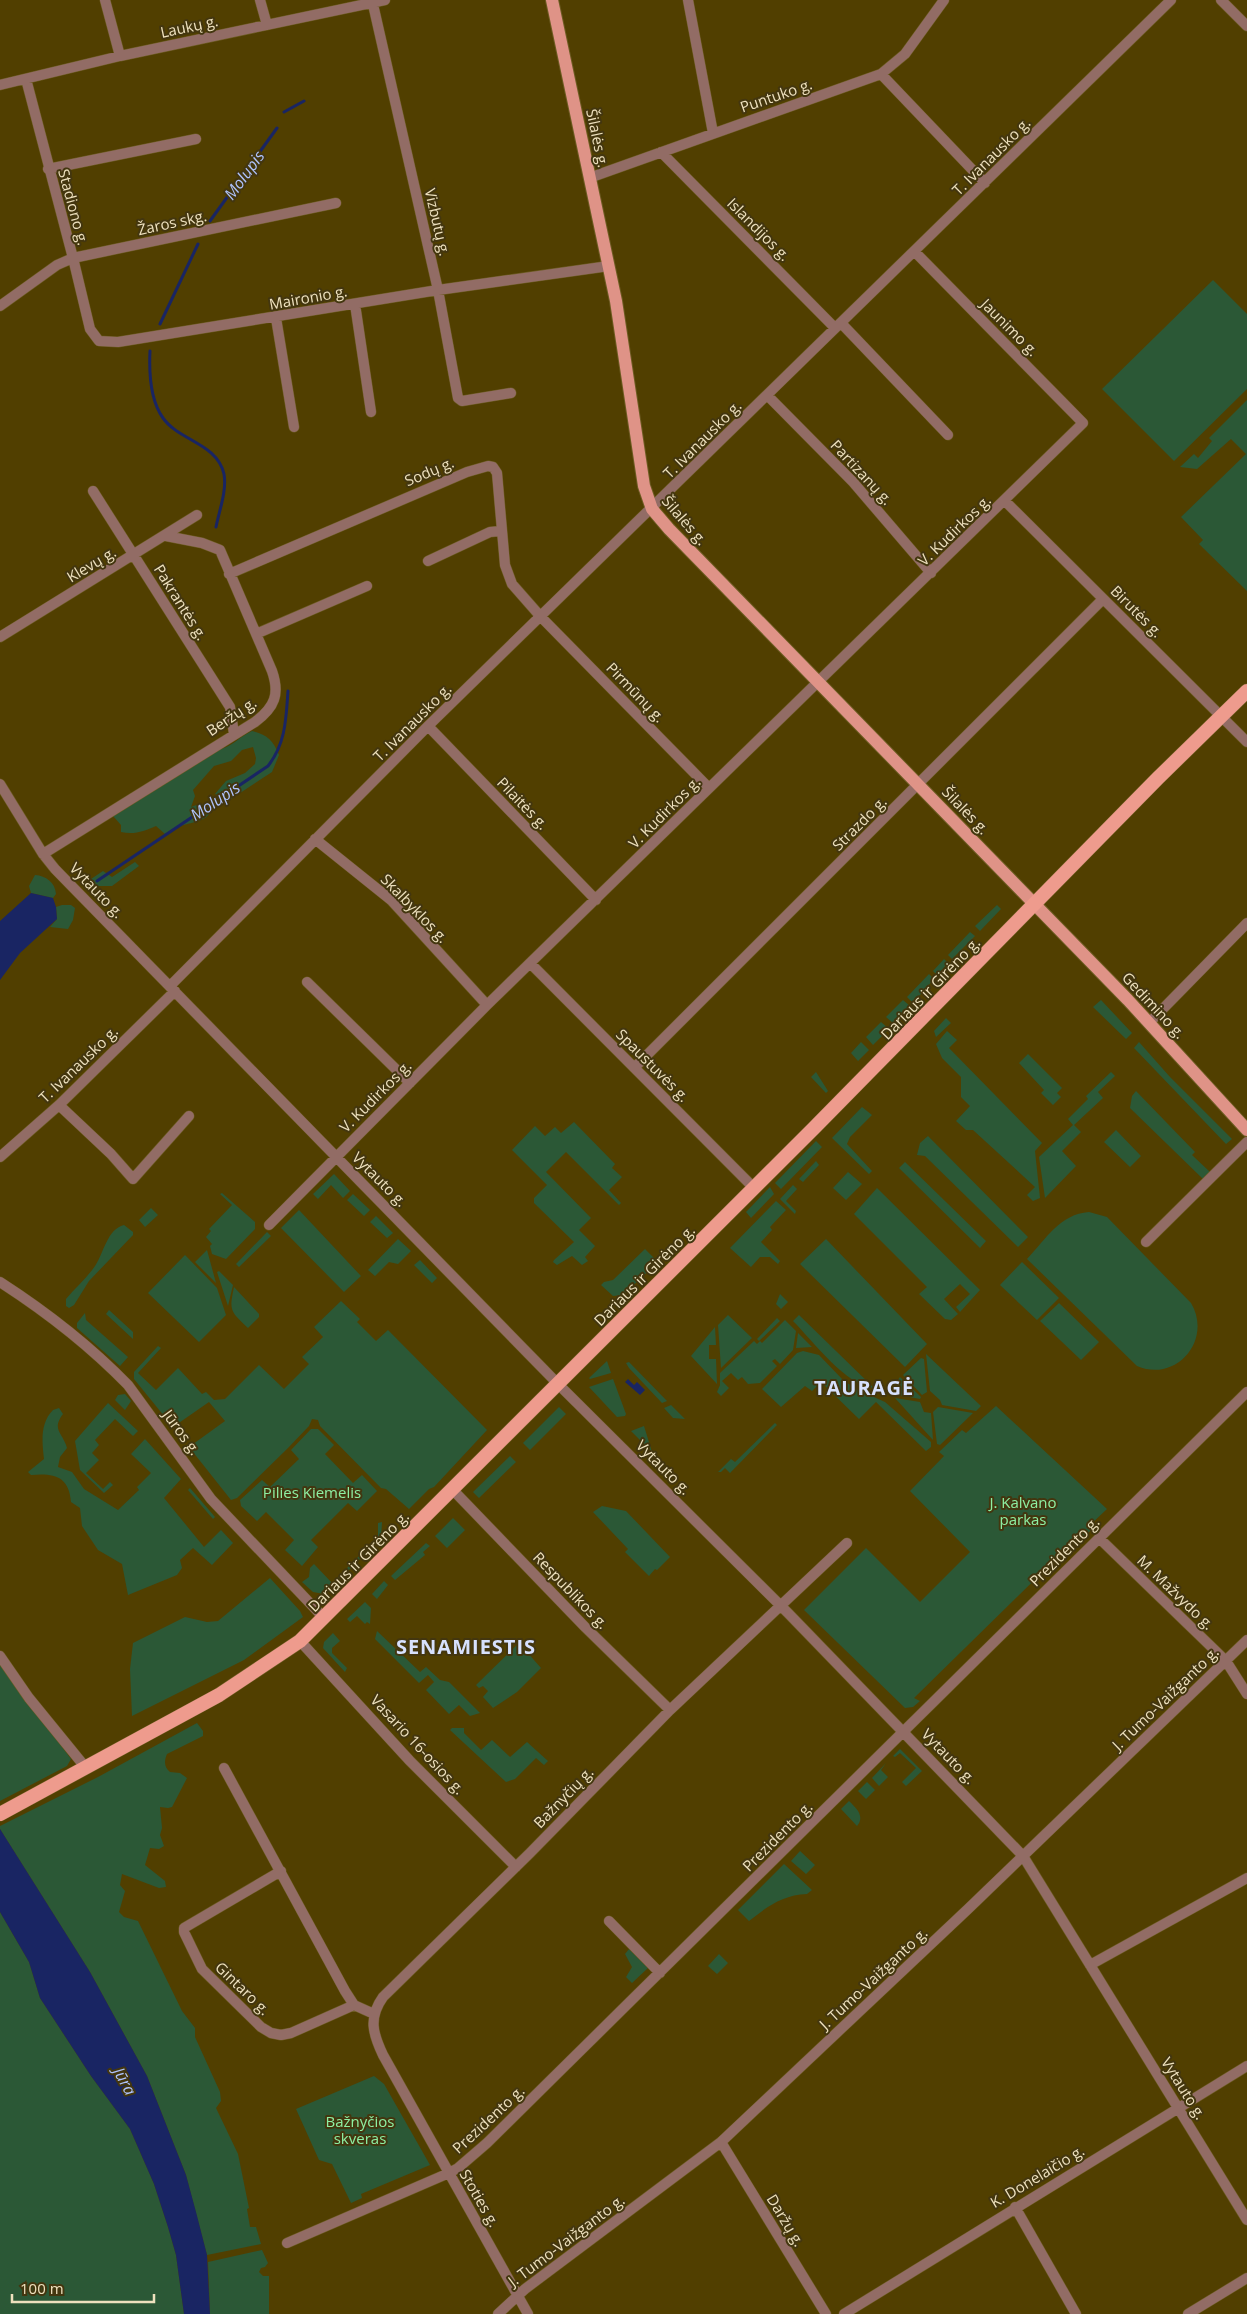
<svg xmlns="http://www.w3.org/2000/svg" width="1247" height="2314" viewBox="0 0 1247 2314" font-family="'Open Sans',sans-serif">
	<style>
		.green { fill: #2b5836 }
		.water { fill: #192563 }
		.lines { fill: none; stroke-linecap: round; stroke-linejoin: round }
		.stream { stroke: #192563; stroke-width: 3 }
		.minor-casing { stroke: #6d5c22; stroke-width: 11 }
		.primary-casing { stroke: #6d5c22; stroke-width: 14 }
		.trunk-casing { stroke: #6d5c22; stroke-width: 15 }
		.minor { stroke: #926c65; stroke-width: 10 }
		.primary { stroke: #df9387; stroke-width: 12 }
		.trunk { stroke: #ee9b8d; stroke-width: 14 }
		.labels { text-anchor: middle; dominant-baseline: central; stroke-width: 4; stroke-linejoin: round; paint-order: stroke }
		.street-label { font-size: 15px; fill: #eee1be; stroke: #43360f }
		.park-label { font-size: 15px; fill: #8defa3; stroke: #43360f }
		.water-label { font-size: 16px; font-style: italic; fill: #afc3fc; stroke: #43360f }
		.district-label { font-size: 20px; font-weight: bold; letter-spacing: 1px; fill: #d7e1fd; stroke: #43360f }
	</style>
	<rect width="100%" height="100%" fill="#513f00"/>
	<!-- green -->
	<path class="green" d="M1213 280 1247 314V389L1174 461 1102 389Z
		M1247 400V591L1199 544 1203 540 1181 517 1246 454 1231 439 1197 469 1180 467 1194 454 1198 458 1212 441 1209 438Z
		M252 731C267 735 273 740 279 755L272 772 231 799 215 794 226 781 245 773 255 764 256 758 253 747 242 750 231 761 214 766 193 790 195 796 191 807 199 804 214 806C207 823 195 821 180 826 175 828 170 831 165 834L156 826C144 831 135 835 121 832V825L113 816 218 750C232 747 239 737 252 731Z
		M135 862 139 866 112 886H95L91 879 103 871 112 877Z
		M35 875C46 876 55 882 56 894L53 898 31 893 29 886Z
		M62 905H71L75 908 73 920 68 929 50 927 57 919 56 907Z
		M997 905 1001 909 980 931 975 926Z
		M970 932 975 936 952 959 948 955Z
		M944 959 948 963 937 975 933 971Z
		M929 974 934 979 913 1003 907 997Z
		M903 1000 910 1006 894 1024 886 1017Z
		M1101 1000 1132 1033 1126 1039 1093 1007Z
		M946 1018 951 1023 936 1037 934 1031Z
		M881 1022 889 1029 873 1045 866 1037Z
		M947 1031 957 1040 949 1048 1042 1143 1035 1151 1040 1198 1033 1201 1027 1195 1035 1187 973 1130H966L956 1121 970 1106 961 1097V1077L942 1058 936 1044Z
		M861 1042 869 1050 858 1061 851 1053Z
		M1139 1042 1170 1077 1232 1139 1226 1144 1134 1048Z
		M1028 1054 1062 1088 1057 1093 1061 1097 1053 1105 1041 1093 1044 1090 1019 1063Z
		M816 1072 828 1091 826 1093 811 1077Z
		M1111 1072 1115 1076 1098 1092 1103 1098 1074 1125 1081 1132 1062 1151 1076 1166 1045 1198 1039 1157 1073 1125 1068 1119 1088 1099 1086 1096Z
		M1136 1091 1195 1152 1192 1155 1210 1172 1203 1179 1130 1108 1132 1096Z
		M862 1107 872 1115 850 1137 847 1144 872 1171 869 1174 832 1138Z
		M574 1122 615 1164 612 1168 622 1177 609 1190 621 1203 619 1205 566 1152 546 1172 591 1218 579 1230 595 1246 585 1257 588 1261 582 1265 572 1256 557 1265 553 1262 554 1260 574 1242 534 1203V1198L547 1185 512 1150 535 1126 545 1136 555 1127 561 1133Z
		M1116 1130 1141 1156 1130 1167 1104 1142Z
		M928 1136 1028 1237 1018 1247 925 1156 917 1155 920 1143Z
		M816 1141 822 1147 781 1189 775 1183Z
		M816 1161 819 1165 803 1182 799 1179Z
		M905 1162 986 1241 980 1248 899 1168Z
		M848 1172 862 1184 846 1200 833 1188Z
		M334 1174 350 1191 343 1198 331 1185 318 1199 313 1194Z
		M793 1185 797 1189 786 1201 796 1211 795 1214 780 1199Z
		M770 1187 774 1194 751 1218 746 1212Z
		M877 1188 980 1290 960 1312 956 1307 970 1294 960 1284 944 1299 958 1314 951 1320 945 1319 919 1294 927 1287 854 1214Z
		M222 1193 255 1222V1229L226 1259 212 1254 210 1246 212 1244 206 1237 211 1231 209 1229 232 1205 220 1194Z
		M353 1194 370 1210 364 1216 347 1200Z
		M776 1201 786 1210 770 1227 772 1230 761 1242 780 1261 778 1264 770 1257H760L751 1267 730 1248Z
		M151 1208 158 1215 145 1227 139 1220Z
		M299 1210 361 1276 344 1292 281 1228Z
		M1089 1212 1107 1217 1191 1303C1213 1340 1176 1383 1137 1366L1027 1259C1046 1239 1060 1214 1089 1212Z
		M376 1216 393 1233 387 1238 370 1222Z
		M124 1225 133 1232V1235L89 1281 74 1305 69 1308 66 1306V1299C75 1288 87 1278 95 1266 104 1253 107 1229 124 1225Z
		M267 1232 271 1236 239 1267 236 1264Z
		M398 1239 411 1251 398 1264 389 1262 375 1276 368 1270Z
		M826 1239 927 1344 905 1367 800 1264Z
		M645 1249 658 1262 623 1295 613 1296 601 1285 604 1282 613 1280Z
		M207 1250 216 1283 195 1262Z
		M185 1255 217 1288 226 1315 199 1342 148 1293Z
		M420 1260 437 1278 432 1283 414 1265Z
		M1022 1262 1059 1298 1037 1320 1000 1285Z
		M219 1271 233 1285 228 1306 217 1272Z
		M234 1287 259 1314V1317L248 1328C230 1311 229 1311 234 1287Z
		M780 1294 788 1302 781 1309 776 1304Z
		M341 1301 360 1319 357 1322 376 1341 388 1330 487 1430 434 1487 429 1489 409 1509 386 1489 381 1488 320 1426 318 1420 312 1419 309 1426 288 1448 237 1498 231 1500 189 1447 225 1421 209 1402 173 1427 134 1379V1372L158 1346 161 1348 138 1373 156 1390 178 1368 202 1394 206 1392 214 1400 225 1399 259 1365 284 1389 309 1364 302 1357 323 1337 314 1327Z
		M1059 1303 1099 1342 1081 1360 1040 1321Z
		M109 1310 133 1332V1339L106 1314Z
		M85 1313 86 1320 128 1357 120 1366 77 1328V1323Z
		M728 1315 752 1338 721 1368 718 1325Z
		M799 1315 874 1388C847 1387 812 1340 793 1321Z
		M777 1318 780 1321 759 1341 757 1339Z
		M785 1320 796 1331 793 1350 780 1364 775 1359 772 1361 777 1366 760 1383 748 1384 742 1377 738 1380 731 1373 722 1381 729 1388 721 1396 717 1392 720 1385V1373L754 1341 757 1344 760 1341 762 1343Z
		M715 1327 716 1345H709V1359H716L717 1384 691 1356Z
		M798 1333 812 1347 796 1348Z
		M803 1351 819 1355 843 1380 856 1389 885 1402 931 1442V1447L926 1451 876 1402 859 1419 821 1382 812 1391 805 1386 781 1407 762 1389 797 1353Z
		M926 1354 981 1406 976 1411 942 1405 940 1400 930 1391Z
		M921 1358 924 1359 927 1392 922 1395 903 1375Z
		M607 1361 611 1373 590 1379 589 1378Z
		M629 1362 667 1401 662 1403 629 1368 626 1363Z
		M900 1377 921 1397 920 1399 894 1394 898 1387V1380Z
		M613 1379 626 1414 625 1416 617 1417 589 1387Z
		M125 1394 131 1401 125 1410 115 1400 118 1395Z
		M895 1398 920 1402 924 1412 931 1413 933 1440Z
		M108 1403 138 1431 133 1436 115 1419 95 1440 99 1445 92 1453 99 1460 86 1473 103 1489 110 1482 113 1485 104 1493 80 1470 75 1441Z
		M671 1405 685 1419 673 1418 664 1408Z
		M996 1406 1107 1509 1089 1526 1092 1529 1078 1544 1072 1543 914 1698 920 1701 913 1707 905 1708 804 1610 866 1548 920 1602 970 1552 910 1491 944 1456 939 1452 962 1430 966 1433Z
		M559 1407 566 1414 530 1450 523 1443Z
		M938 1407 973 1413 940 1445 937 1444 933 1412Z
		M59 1408 63 1414C51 1430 63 1433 67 1448L60 1457 58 1467 72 1472 84 1489 118 1510 139 1490 137 1487 151 1473 131 1454 145 1439 181 1479 164 1498 204 1547 221 1530 233 1543 212 1565 193 1548 180 1560 182 1568 177 1575 128 1595 122 1564 98 1550 82 1526 80 1508 71 1502C69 1476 54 1473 31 1475L28 1472 44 1459C42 1442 40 1423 53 1410Z
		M775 1423 777 1425 730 1473 725 1468 721 1472H718L731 1459 735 1462Z
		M644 1426 652 1452 631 1431Z
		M311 1429H318L334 1445 325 1454 353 1483 362 1475 377 1491 357 1511 348 1503 311 1540 318 1547 302 1566 285 1550 294 1540 266 1512 257 1521 241 1506 240 1500 262 1480 270 1487 299 1459 291 1450Z
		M510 1456 516 1462 479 1498 473 1492Z
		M190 1488 215 1517 213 1519 188 1490Z
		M602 1506 626 1511 670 1557 657 1570 655 1569 649 1576 625 1552 628 1549 593 1512Z
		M453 1518 465 1530 447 1548 435 1536Z
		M382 1522 381 1538 340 1579 338 1577 378 1537V1523Z
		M426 1543 430 1546 423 1552 425 1555 395 1580 391 1576Z
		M314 1564 333 1584 324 1594 313 1592 302 1582 309 1577 310 1568Z
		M270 1578 300 1611 303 1617 244 1660 132 1716 130 1669 133 1643 185 1617 207 1622 218 1621Z
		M384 1581 388 1585 377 1599 372 1594Z
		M365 1602 371 1608 370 1624 367 1622 365 1624 357 1616 350 1622 347 1619Z
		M377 1631 420 1672 426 1667 440 1680 449 1682 480 1713 470 1716 459 1705 449 1714 426 1690 434 1682 428 1675 419 1683 375 1639Z
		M333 1633 340 1641 332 1648V1653L347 1668 345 1672 323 1648 324 1642Z
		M519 1643 541 1668 517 1692 493 1708 483 1697 488 1691 483 1686 479 1688 476 1685Z
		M0 1664 71 1759 67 1766 0 1801Z
		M197 1723 203 1731V1736L167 1754C164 1761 164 1767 170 1772L180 1773 187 1778 172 1807 168 1808 160 1807 162 1828 160 1835 164 1846 159 1849 150 1848 145 1865 165 1881 166 1887 159 1888 122 1874 120 1885 125 1891 119 1912 124 1917 138 1921 182 2011 195 2028V2037L220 2092 221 2101 216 2108 238 2154 249 2208 247 2209 250 2227H256L261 2244 207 2255 186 2175 147 2076 90 1972 0 1829V1826L98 1777Z
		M452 1728H464V1733L481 1750 492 1740 510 1757 527 1742 548 1761 544 1765 536 1758 515 1779 506 1782 450 1730Z
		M900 1749 922 1771 906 1786 902 1782 916 1768 900 1753 895 1757 893 1756Z
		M886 1763 881 1770 888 1777 879 1786 872 1778Z
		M867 1782 875 1790 866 1799 858 1791Z
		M849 1801C857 1809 865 1816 857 1826L841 1809Z
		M800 1851 815 1865 806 1874 791 1861Z
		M784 1864 812 1890 807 1894C783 1895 768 1906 749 1921L738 1910Z
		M0 1912 29 1962 40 1998 91 2076 130 2129 154 2184 168 2227 176 2255 184 2314H0Z
		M629 1949 648 1968 632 1983 626 1977 632 1967 625 1954Z
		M719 1954 728 1963 717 1974 708 1966Z
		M374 2076 384 2084 430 2165 361 2194 362 2198 351 2203 332 2164 319 2160 296 2109Z
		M262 2250 268 2263 265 2267 261 2268 259 2272 263 2276H269V2314H210L208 2262Z"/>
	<!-- water -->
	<path class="water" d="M31 893 53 898 56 907 57 919 20 953 0 980V921Z
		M628 1379 634 1385 637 1382 645 1390 640 1395 625 1382Z
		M0 1829 90 1972 147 2076 186 2175 196 2212 207 2255 210 2314H184L176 2255 168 2227 154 2184 130 2129 91 2076 40 1998 29 1962 0 1912Z"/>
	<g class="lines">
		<!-- stream -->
		<path class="stream" d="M284 112 304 101
			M210 221 277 128
			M160 324 198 244
			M150 351C149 372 150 400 163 418 179 441 217 443 224 474 227 491 219 511 216 527
			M97 881 268 766C286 743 286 718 288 691"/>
		<!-- minor casing -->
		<g class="minor-casing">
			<path id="minor" d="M105 0 120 56
				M260 0 267 25
				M372 0 438 290 458 398 462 401 511 393
				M688 0 713 133
				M1221 0 1247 26
				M881 74 985 183
				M0 85 120 56 385 0
				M661 152 835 328
				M48 169 196 139
				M589 178 881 74 905 54 944 0
				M336 203 73 258 90 329 99 341 118 342 438 290 609 266
				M355 304 371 412
				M0 306 57 265 73 258 26 79
				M276 318 294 427
				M841 323 948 435
				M767 395 853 482 931 573
				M93 491 230 707 234 734
				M1005 501 1247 742
				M428 561 490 532 501 531
				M229 574 467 472 488 466 493 467 497 473 505 565 512 584 541 617 709 788
				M256 634 367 586
				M0 637 197 515
				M428 726 596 900
				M0 784 43 854 55 869 558 1384 788 1613 1023 1856 1247 2220
				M315 839 391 900 487 1005
				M43 854 255 722C275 707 280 694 272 671L220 550 202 543 166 536
				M530 963 754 1188
				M307 982 410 1083
				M170 986 428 726 1171 0
				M1149 1023 1247 923
				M635 1067 1103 599
				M59 1105 111 1154 133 1179 189 1116
				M0 1157 59 1105 175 991
				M269 1225 487 1005 1083 423 915 252
				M1146 1242 1247 1142
				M0 1282C45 1311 90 1346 128 1385L211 1499 324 1618
				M452 1489 585 1627 670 1710
				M1099 1538 1226 1661 1247 1694
				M300 1641 410 1761 516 1867
				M0 1656 29 1698 86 1768
				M224 1768 345 1991 354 2005 374 2014
				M281 1871 184 1928V1932L202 1969 261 2027 271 2033 281 2035 291 2033 354 2005
				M609 1921 660 1973
				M1090 1965 1247 1878
				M721 2142 826 2314
				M1015 2207 1076 2314
				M287 2243 449 2173 458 2168 487 2143 1247 1392
				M498 2314 525 2289 721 2142 968 1909 1247 1640
				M528 2314 383 2055C373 2034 368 2018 383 1997L530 1853 670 1710 847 1543
				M844 2314 1247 2066
				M1188 2314 1247 2278"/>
		</g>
		<!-- primary casing -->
		<g class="primary-casing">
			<path id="primary" d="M552 0 616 301 644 486 652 509 669 529 1128 1000 1247 1130"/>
		</g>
		<!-- trunk casing -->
		<g class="trunk-casing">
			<path id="trunk" d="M0 1814 219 1695 300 1641 814 1128 1158 778 1247 691"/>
		</g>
		<!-- minor -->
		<use href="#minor" class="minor"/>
		<!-- primary -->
		<use href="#primary" class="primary"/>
		<!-- trunk -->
		<use href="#trunk" class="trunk"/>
	</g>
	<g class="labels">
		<!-- street labels -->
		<g class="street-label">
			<text transform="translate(189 26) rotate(-12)">Laukų g.</text>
			<text transform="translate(776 95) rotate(-19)">Puntuko g.</text>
			<text transform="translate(598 138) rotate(78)">Šilalės g.</text>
			<text transform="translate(991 156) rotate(-45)">T. Ivanausko g.</text>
			<text transform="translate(74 207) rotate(75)">Stadiono g.</text>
			<text transform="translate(172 222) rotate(-12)">Žaros skg.</text>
			<text transform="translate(438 222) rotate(77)">Vizbutų g.</text>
			<text transform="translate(759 229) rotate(45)">Islandijos g.</text>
			<text transform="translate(308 297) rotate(-10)">Maironio g.</text>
			<text transform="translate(1010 327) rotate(45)">Jaunimo g.</text>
			<text transform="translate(702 439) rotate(-45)">T. Ivanausko g.</text>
			<text transform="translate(429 471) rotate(-23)">Sodų g.</text>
			<text transform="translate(862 472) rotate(47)">Partizanų g.</text>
			<text transform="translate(685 520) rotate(49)">Šilalės g.</text>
			<text transform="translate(954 530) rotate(-44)">V. Kudirkos g.</text>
			<text transform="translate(91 564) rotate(-31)">Klevų g.</text>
			<text transform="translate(181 602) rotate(58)">Pakrantės g.</text>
			<text transform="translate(1137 611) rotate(45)">Birutės g.</text>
			<text transform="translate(636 692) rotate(46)">Pirmūnų g.</text>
			<text transform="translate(231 716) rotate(-34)">Beržų g.</text>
			<text transform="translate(412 722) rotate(-45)">T. Ivanausko g.</text>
			<text transform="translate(523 803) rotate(46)">Pilaitės g.</text>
			<text transform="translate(966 810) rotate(46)">Šilalės g.</text>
			<text transform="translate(664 812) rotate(-45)">V. Kudirkos g.</text>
			<text transform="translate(859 823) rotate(-45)">Strazdo g.</text>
			<text transform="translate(97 890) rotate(46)">Vytauto g.</text>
			<text transform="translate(415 908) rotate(46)">Skalbyklos g.</text>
			<text transform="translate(930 988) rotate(-46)">Dariaus ir Girėno g.</text>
			<text transform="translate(1154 1005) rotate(47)">Gedimino g.</text>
			<text transform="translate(78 1064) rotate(-44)">T. Ivanausko g.</text>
			<text transform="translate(653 1065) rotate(45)">Spaustuvės g.</text>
			<text transform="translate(375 1096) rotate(-45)">V. Kudirkos g.</text>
			<text transform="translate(380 1179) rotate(45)">Vytauto g.</text>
			<text transform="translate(644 1275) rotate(-45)">Dariaus ir Girėno g.</text>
			<text transform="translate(182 1432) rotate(54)">Jūros g.</text>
			<text transform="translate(664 1467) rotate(45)">Vytauto g.</text>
			<text transform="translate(1064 1551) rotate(-45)">Prezidento g.</text>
			<text transform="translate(358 1561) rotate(-45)">Dariaus ir Girėno g.</text>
			<text transform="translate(571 1590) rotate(46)">Respublikos g.</text>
			<text transform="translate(1176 1592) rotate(44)">M. Mažvydo g.</text>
			<text transform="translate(1165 1698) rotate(-44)">J. Tumo-Vaižganto g.</text>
			<text transform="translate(418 1744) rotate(47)">Vasario 16-osios g.</text>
			<text transform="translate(949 1756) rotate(46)">Vytauto g.</text>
			<text transform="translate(563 1797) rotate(-46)">Bažnyčių g.</text>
			<text transform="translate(777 1836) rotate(-45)">Prezidento g.</text>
			<text transform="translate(873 1978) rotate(-43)">J. Tumo-Vaižganto g.</text>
			<text transform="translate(243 1988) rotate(44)">Gintaro g.</text>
			<text transform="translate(1184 2088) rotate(58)">Vytauto g.</text>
			<text transform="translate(488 2119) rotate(-43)">Prezidento g.</text>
			<text transform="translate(1037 2176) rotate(-31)">K. Donelaičio g.</text>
			<text transform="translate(480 2198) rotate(60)">Stoties g.</text>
			<text transform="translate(786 2220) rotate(59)">Daržų g.</text>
			<text transform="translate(566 2240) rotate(-37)">J. Tumo-Vaižganto g.</text>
		</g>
		<!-- park labels -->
		<g class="park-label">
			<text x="312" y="1492">Pilies Kiemelis</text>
			<text x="1023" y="1502">J. Kalvano<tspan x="1023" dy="17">parkas</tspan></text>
			<text x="360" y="2121">Bažnyčios<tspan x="360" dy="17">skveras</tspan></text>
		</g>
		<!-- water labels -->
		<g class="water-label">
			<text transform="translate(244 175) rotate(-54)">Molupis</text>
			<text transform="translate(215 801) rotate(-34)">Molupis</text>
			<text transform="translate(125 2081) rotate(61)">Jūra</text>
		</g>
		<!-- district labels -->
		<g class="district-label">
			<text x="864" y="1387">TAURAGĖ</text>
			<text x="466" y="1646">SENAMIESTIS</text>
		</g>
	</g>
	<!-- scale -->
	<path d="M12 2294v8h142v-8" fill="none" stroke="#eee1be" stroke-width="2.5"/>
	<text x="20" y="2294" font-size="15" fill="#eee1be" stroke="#43360f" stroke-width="4" paint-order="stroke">100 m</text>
</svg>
